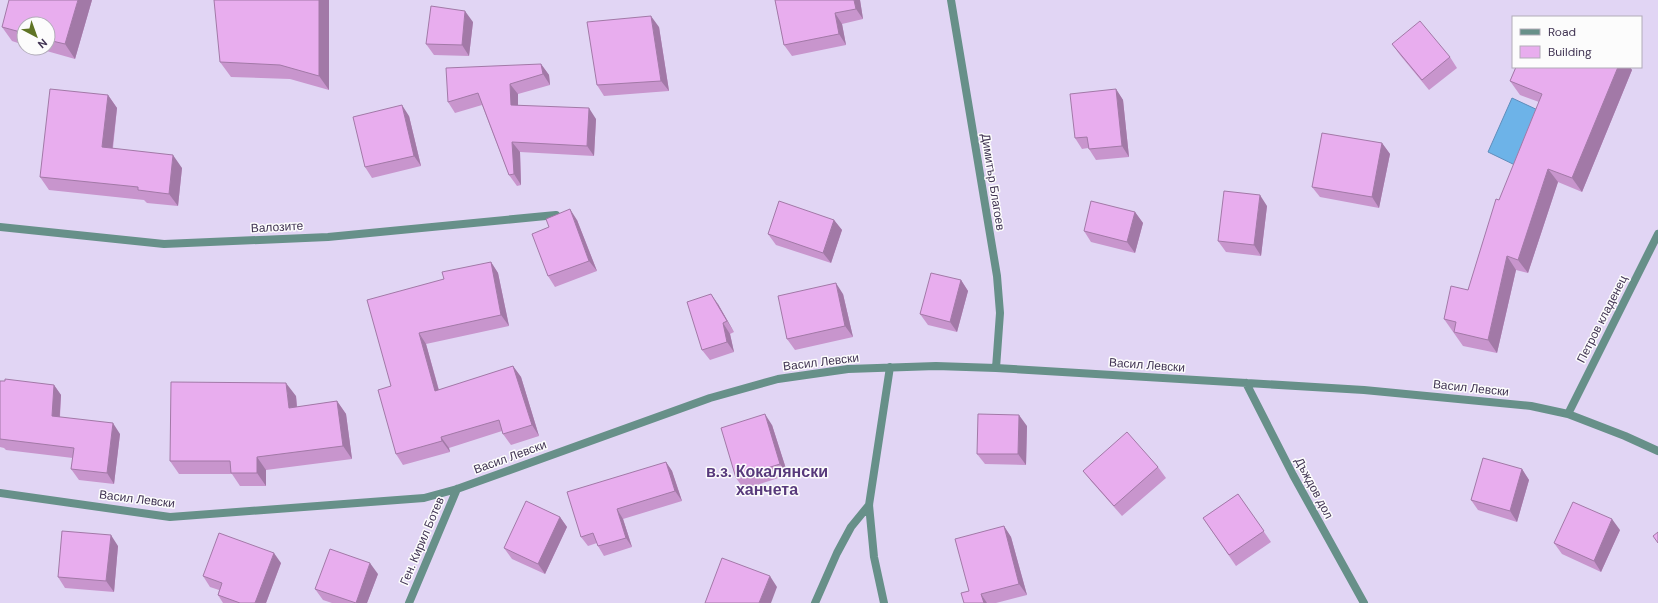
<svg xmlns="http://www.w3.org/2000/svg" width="1658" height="603" viewBox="0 0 1658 603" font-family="'DM Sans',sans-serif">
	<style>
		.water { fill: #6db3e8; stroke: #608dbb }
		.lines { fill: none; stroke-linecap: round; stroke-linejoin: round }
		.street { stroke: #679089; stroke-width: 8 }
		.wall { fill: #c895cd }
		.shaded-wall { fill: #a279a7 }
		.building { fill: #e8adee; stroke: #a279a7 }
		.labels { text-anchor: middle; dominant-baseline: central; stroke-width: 3; stroke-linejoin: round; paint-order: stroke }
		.street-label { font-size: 12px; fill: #413453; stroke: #fcfcfc }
		.district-label { font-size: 16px; font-weight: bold; fill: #57397b; stroke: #fcfcfc }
	</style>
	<rect width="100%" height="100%" fill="#e1d5f4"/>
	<!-- water -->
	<path class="water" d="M1512 98 1542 112 1517 166 1488 152Z"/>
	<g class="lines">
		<!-- street -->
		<path class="street" d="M951 0 997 276 1000 313 996 368
			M0 227 164 244 328 237 556 215
			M1246 383 1293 475 1364 603
			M1568 414 1658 234
			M0 493 170 517 424 498 457 489 710 398 778 379 848 369 936 366 996 368 1364 390 1531 406 1568 414 1625 436 1658 451
			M409 603 457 489
			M815 603 837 553 851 527 869 505
			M884 603 874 557 869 505 890 367"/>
	</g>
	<!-- wall -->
	<path class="wall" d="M92 0 75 59 36 48H48V24H24V45L12 41 2 27Z
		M329 0V90L290 79 231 77 220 62Z
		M775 0H860L863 19 842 24 846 45 792 56 784 45Z
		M473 22 469 56 434 55 426 44Z
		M659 27 669 91 604 96 597 85Z
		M1392 44 1450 57 1457 68 1429 90 1400 55Z
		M541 64 549 75 550 85 518 94V105L596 119 594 156 520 152 521 185 517 186 509 175 482 105 455 113 448 102Z
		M1516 67H1630L1632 70 1582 192 1558 182 1528 273 1516 270 1497 353 1463 346 1444 319 1468 290 1539 102 1520 95 1510 81Z
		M1116 89 1123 100 1129 157 1096 160 1089 149 1088 148 1082 149 1075 138Z
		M108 95 117 108 113 148 182 168 178 206 147 203 144 200 49 190 40 177Z
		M409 116 421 166 372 178 365 167Z
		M1382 143 1390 154 1379 208 1320 197 1312 187Z
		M1267 206 1261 256 1226 252 1218 241Z
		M1135 212 1143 223 1135 253 1091 242 1084 231Z
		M577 220 597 271 555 287 548 276Z
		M834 220 842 230 831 263 776 245 768 234Z
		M491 262 498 273 509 326 426 344 439 390 513 366 521 377 539 436 511 445 503 434 502 431 449 448 450 452 403 465 396 454 391 386 444 279Z
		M961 280 968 291 957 332 928 325 920 314Z
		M843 294 853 337 795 350 787 339Z
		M718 304 734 332 730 334 734 352 710 360 702 350Z
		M0 381 54 385 61 395 60 417 120 434 114 484 79 480 71 469 73 458 6 450 4 448 0 447Z
		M296 396 297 407 337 401 346 414 352 459 266 470V486H240L232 474H179L170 461Z
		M772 425 788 475 744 489 736 478Z
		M1027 426 1026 465 985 464 977 454Z
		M666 462 672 471 682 501 623 519 632 547 604 556 598 546 597 543 588 546 581 537Z
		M1158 467 1166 478 1122 516 1091 481 1083 471Z
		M1522 469 1529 480 1517 522 1478 510 1471 500Z
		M1238 494 1271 542 1236 566 1203 518Z
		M560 517 567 527 545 574 512 559 504 548Z
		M1004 526 1011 537 1027 595 996 603H964Z
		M1620 530 1601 572 1562 554 1554 543Z
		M118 546 114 592 65 588 58 577Z
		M281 563 266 603H223L218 595 219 590 210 587 203 576Z
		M378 574 367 603H332L323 600 315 589Z"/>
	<!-- shaded-wall -->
	<path class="shaded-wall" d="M78 0H92L75 59 65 44Z
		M319 0H329V90L319 76Z
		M854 0H860L863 19 856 9Z
		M465 11 473 22 469 56 462 45Z
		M835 13 842 24 846 45 839 34Z
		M651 16 659 27 669 91 661 81Z
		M541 64 549 75 550 85 543 74Z
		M1618 67H1630L1632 70 1582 192 1572 178Z
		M510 84 518 94V115L511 105Z
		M1116 89 1123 100 1129 157 1122 146Z
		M108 95 117 108 111 160 102 147Z
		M402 105 409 116 421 166 414 156Z
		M589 108 596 119 594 156 587 146Z
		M512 142 520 152 521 185 514 174Z
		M1382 143 1390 154 1379 208 1372 197Z
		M173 155 182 168 178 206 169 194Z
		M1548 169 1558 182 1528 273 1518 260Z
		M1260 195 1267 206 1261 256 1254 245Z
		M570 209 577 220 597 271 589 261Z
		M1135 212 1143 223 1135 253 1127 242Z
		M834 220 842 230 831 263 823 253Z
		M1507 256 1516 270 1497 353 1488 340Z
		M491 262 498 273 509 326 501 315Z
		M961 280 968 291 957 332 950 322Z
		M836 283 843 294 853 337 845 326Z
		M711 294 718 304 734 332 727 321Z
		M723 323 730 334 734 352 727 342Z
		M419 333 426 344 442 402 435 391Z
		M513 366 521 377 539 436 532 425Z
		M286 383 296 396 298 421 289 408Z
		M54 385 61 395 59 427 52 416Z
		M337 401 346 414 352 459 343 446Z
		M765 414 772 425 788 475 780 464Z
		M1019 415 1027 426 1026 465 1018 454Z
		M113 423 120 434 114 484 107 473Z
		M441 437 449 448 450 452 442 441Z
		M257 457 266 470V486L257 473Z
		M666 462 672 471 682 501 675 491Z
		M1522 469 1529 480 1517 522 1510 511Z
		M617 509 623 519 632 547 626 538Z
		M560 517 567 527 545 574 538 564Z
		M1612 519 1620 530 1601 572 1594 561Z
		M1004 526 1011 537 1027 595 1019 584Z
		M111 535 118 546 114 592 106 581Z
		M274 553 281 563 266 603H255Z
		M370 563 378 574 367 603H356Z
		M770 576 777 587 771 603H759Z
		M981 594 987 603H984Z"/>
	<!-- building -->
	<path class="building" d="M9 0H78L65 44 48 40V24H24V33L2 27Z
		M214 0H319V76L280 65 220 62Z
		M775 0H854L856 9 835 13 839 34 784 45Z
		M431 6 465 11 462 45 426 44Z
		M651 16 661 81 597 85 587 22Z
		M1420 21 1450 57 1422 80 1392 44Z
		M541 64 543 74 510 84 511 105 589 108 587 146 512 142 514 174 509 175 478 93 448 102 446 68Z
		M1516 67H1618L1572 178 1548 169 1518 260 1507 256 1488 340 1454 332 1456 322 1444 319 1451 286 1468 290 1496 199 1499 200 1542 94 1510 81Z
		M50 89 108 95 102 147 173 155 169 194 138 190V187L40 177Z
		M1116 89 1122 146 1089 149 1087 137 1075 138 1070 94Z
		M402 105 414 156 365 167 353 117Z
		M1322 133 1382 143 1372 197 1312 187Z
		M1224 191 1260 195 1254 245 1218 241Z
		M779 201 834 220 823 253 768 234Z
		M1091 201 1135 212 1127 242 1084 231Z
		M570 209 589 261 548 276 532 234 549 227 546 219Z
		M491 262 501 315 419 333 435 391 513 366 532 425 503 434 499 420 441 437 442 441 396 454 378 390 391 386 367 300 444 279 442 272Z
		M931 273 961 280 950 322 920 314Z
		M836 283 845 326 787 339 778 296Z
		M711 294 727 321 723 323 727 342 702 350 687 302Z
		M5 379 54 385 52 416 113 423 107 473 71 469 74 448 0 439V381H5Z
		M171 382 286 383 289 408 337 401 343 446 257 457V473H231L230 461H170Z
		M765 414 780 464 736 478 721 428Z
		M978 414 1019 415 1018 454H977Z
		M1127 432 1158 467 1114 506 1083 471Z
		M1483 458 1522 469 1510 511 1471 500Z
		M666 462 675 491 617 509 626 538 598 546 593 533 581 537 567 492Z
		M1238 494 1264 531 1229 555 1203 518Z
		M526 501 560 517 538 564 504 548Z
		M1573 502 1612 519 1594 561 1554 543Z
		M1004 526 1019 584 981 594 984 603H964L961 593 969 591 955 539Z
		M62 531 111 535 106 581 58 577Z
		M1658 532V543L1653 536Z
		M219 533 274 553 255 603H240L218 595 222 583 203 576Z
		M330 549 370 563 356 603 315 589Z
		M722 558 770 576 759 603H705Z"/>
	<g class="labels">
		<!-- street labels -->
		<g class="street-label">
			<text transform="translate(993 182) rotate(81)">Димитър Благоев</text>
			<text transform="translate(277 227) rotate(-3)">Валозите</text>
			<text transform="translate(1602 319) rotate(-63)">Петров кладенец</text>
			<text transform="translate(821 362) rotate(-7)">Васил Левски</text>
			<text transform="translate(1147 365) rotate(4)">Васил Левски</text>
			<text transform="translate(1471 388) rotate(6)">Васил Левски</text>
			<text transform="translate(510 457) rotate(-20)">Васил Левски</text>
			<text transform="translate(1314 488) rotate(62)">Дъждов дол</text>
			<text transform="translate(137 499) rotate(7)">Васил Левски</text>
			<text transform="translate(422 541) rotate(-67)">Ген. Кирил Ботев</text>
		</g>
		<!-- district labels -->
		<g class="district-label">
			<text x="767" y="471">в.з. Кокалянски<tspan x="767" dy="18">ханчета</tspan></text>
		</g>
	</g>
	<!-- legend -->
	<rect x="1512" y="16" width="130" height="52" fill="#fcfcfc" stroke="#b1acb8"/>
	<rect x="1520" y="29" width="20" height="6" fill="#679089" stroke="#b1acb8"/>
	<text x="1548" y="36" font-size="12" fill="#413453">Road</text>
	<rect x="1520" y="46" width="20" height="12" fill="#e8adee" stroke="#b1acb8"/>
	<text x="1548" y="56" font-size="12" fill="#413453">Building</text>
	<!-- north arrow -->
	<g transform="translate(36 36) rotate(139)"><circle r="19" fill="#fcfcfc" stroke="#b1acb8"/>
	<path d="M0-3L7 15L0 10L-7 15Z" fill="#5f7425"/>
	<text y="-6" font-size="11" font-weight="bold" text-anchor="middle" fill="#413453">N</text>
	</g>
</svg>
